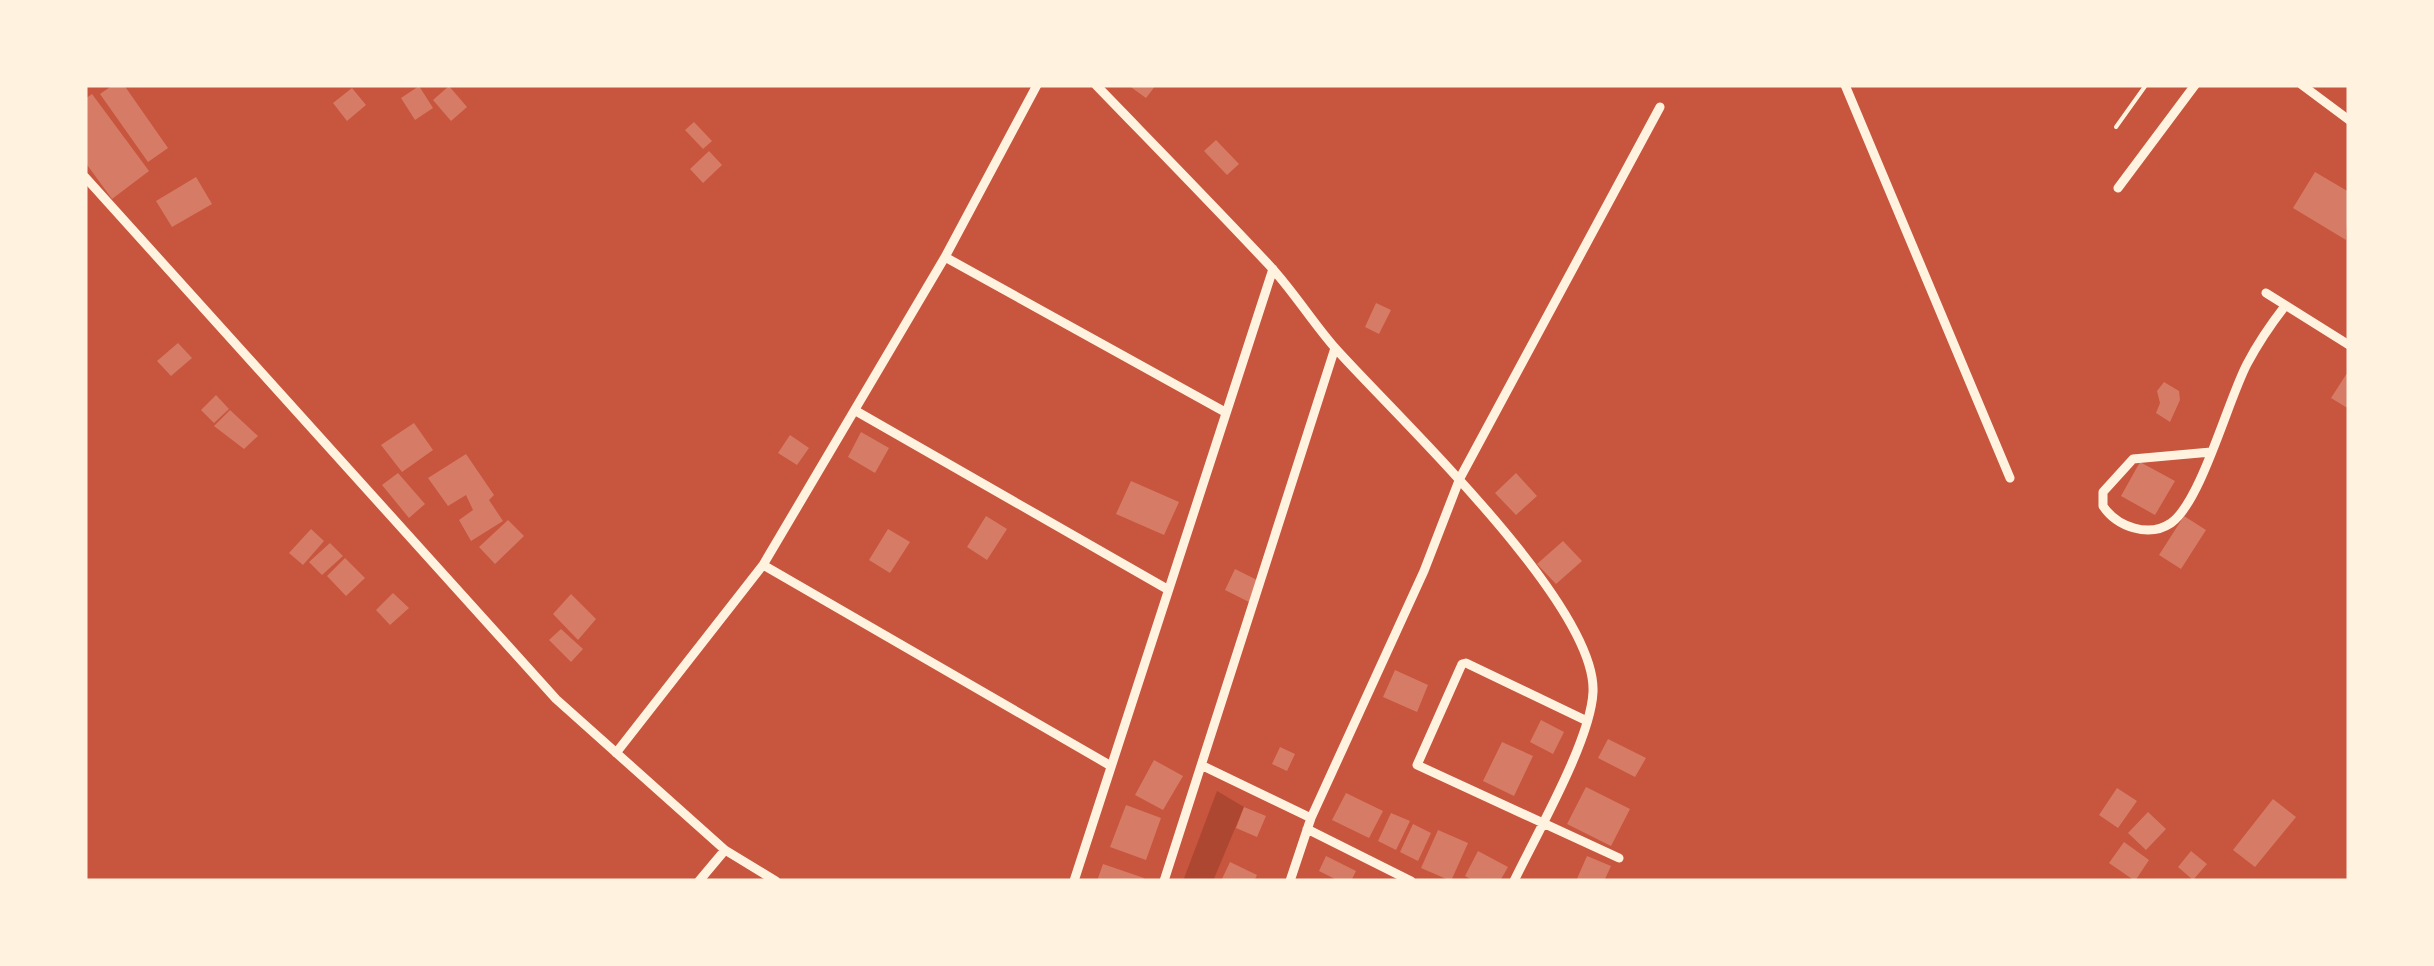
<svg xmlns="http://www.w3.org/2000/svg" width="2434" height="966" viewBox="0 0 2434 966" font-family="'PT Sans Narrow',sans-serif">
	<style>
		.green { fill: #ae4732 }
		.building { fill: #d67c66 }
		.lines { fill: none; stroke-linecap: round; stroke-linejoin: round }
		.path { stroke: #fff3e0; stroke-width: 4 }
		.minor { stroke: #fff3e0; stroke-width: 9 }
	</style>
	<rect width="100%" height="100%" fill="#c8553d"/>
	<!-- green -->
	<path class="green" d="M1217 791 1244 807 1213 881H1183Z"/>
	<!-- building -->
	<path class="building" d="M113 85H124L168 148 148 162 100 94Z
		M1128 85H1156L1146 98Z
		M419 86 433 108 415 120 401 98Z
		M449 86 467 107 451 121 433 100Z
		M352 88 366 105 347 121 333 103Z
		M92 94 149 171 112 199 85 162V99Z
		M694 122 712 141 703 149 685 130Z
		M1216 140 1239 164 1227 175 1204 151Z
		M709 151 722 165 703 183 690 169Z
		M2315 172 2349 192 2346 240 2293 208Z
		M196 177 212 204 172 227 156 201Z
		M1376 303 1391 310 1379 334 1365 327Z
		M178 343 192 358 171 376 157 361Z
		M2349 370V409L2331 398Z
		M2164 382 2179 391 2180 400 2170 422 2156 413 2160 403 2157 391Z
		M216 395 229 409 214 423 201 410Z
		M230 410 258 436 244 449 214 426Z
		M414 423 433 450 402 472 381 445Z
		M861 432 889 448 875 473 848 457Z
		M790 435 809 448 797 465 778 453Z
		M466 454 494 495 489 500 503 521 471 541 459 520 473 510 466 495 448 506 428 478Z
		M2140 462 2175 481 2155 515 2121 496Z
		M398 473 425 504 409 518 382 485Z
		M1516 473 1537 496 1516 515 1495 493Z
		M1131 481 1179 502 1164 535 1116 514Z
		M986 516 1007 529 987 560 967 547Z
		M2184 516 2206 530 2181 569 2159 555Z
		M508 520 524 536 495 564 479 547Z
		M311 529 324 541 303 565 289 553Z
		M888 529 910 542 890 573 869 560Z
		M1563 541 1582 561 1556 584 1537 564Z
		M330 543 343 556 322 575 309 562Z
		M345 558 365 578 346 596 327 576Z
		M1235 569 1259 581 1249 602 1225 590Z
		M393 593 409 608 390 625 376 610Z
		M571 594 596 619 578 640 553 614Z
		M561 629 583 649 571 662 549 640Z
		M1395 670 1428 685 1417 712 1383 697Z
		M1541 720 1564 732 1553 754 1530 742Z
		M1608 739 1646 758 1635 777 1598 758Z
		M1502 742 1533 756 1514 796 1483 781Z
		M1280 747 1295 754 1287 771 1272 764Z
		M1154 760 1183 776 1163 810 1135 795Z
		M1586 787 1630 809 1611 846 1567 824Z
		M2117 788 2137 801 2118 828 2099 815Z
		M1346 793 1383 811 1369 838 1332 820Z
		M2273 799 2296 817 2255 867 2233 850Z
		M1126 805 1161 818 1146 860 1110 847Z
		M1244 807 1266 816 1257 837 1236 828Z
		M2148 812 2166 829 2146 850 2128 833Z
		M1391 813 1410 821 1396 850 1378 841Z
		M1413 824 1431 833 1418 861 1400 852Z
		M1438 830 1468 843 1451 881 1421 868Z
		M2124 842 2149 860 2135 881 2109 863Z
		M1478 851 1508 867 1500 881H1474L1465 876Z
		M2191 851 2207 864 2193 880 2178 867Z
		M1326 856 1356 871 1351 881H1339L1319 871Z
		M1587 856 1611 866 1604 881H1576Z
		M1230 862 1257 875 1254 881H1221Z
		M1103 864 1144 878 1143 881H1097Z"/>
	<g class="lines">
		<!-- path -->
		<path class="path" d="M2116 127 2146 85"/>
		<!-- minor -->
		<path class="minor" d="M1096 85C1154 145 1213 205 1270 266 1294 292 1313 323 1336 349 1396 416 1597 604 1593 692 1591 740 1536 835 1514 881
			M1845 85 2010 478
			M2302 85 2349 120
			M85 177 556 699 725 850 776 881
			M2118 188 2195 85
			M945 257 1225 412
			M2266 293 2349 345
			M856 411 1167 589
			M2211 452 2133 459 2103 492V506C2117 527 2149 538 2171 523 2201 502 2228 400 2247 364 2258 343 2271 324 2285 306
			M763 565 1111 766
			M1587 721 1466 663 1462 664 1417 765 1619 858
			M616 753 763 565 945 257 1037 85
			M1203 766 1311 818
			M1307 829 1411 881
			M699 881 725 850
			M1074 881 1273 269
			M1164 881 1335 348
			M1290 881 1311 818 1424 571 1460 478 1660 107"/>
	</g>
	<!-- border -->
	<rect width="2434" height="966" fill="none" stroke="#fff3e0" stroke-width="175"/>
</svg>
